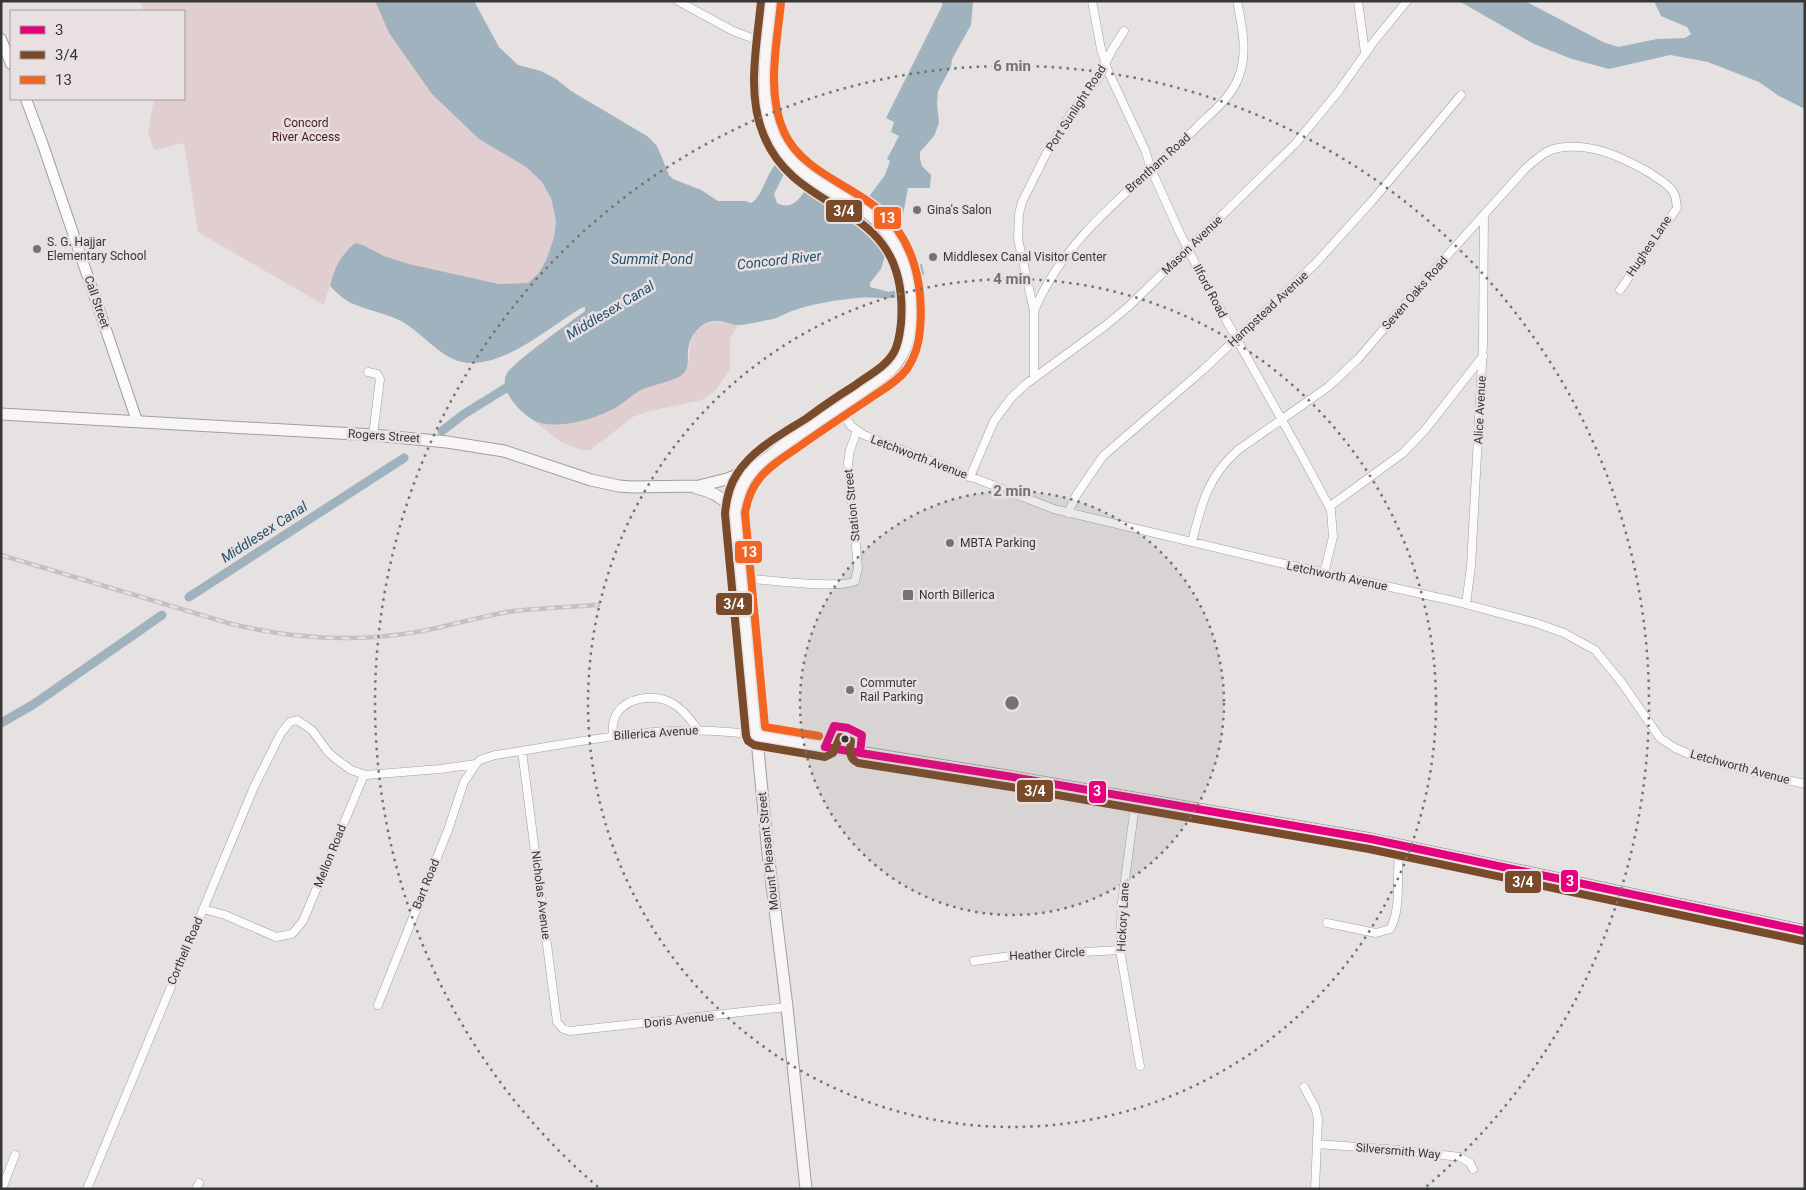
<svg xmlns="http://www.w3.org/2000/svg" width="1806" height="1190" viewBox="0 0 1806 1190" font-family="Roboto,sans-serif">
	<style>
		.green { fill: #e1ced0 }
		.water { fill: #9fb2be }
		.lines { fill: none; stroke-linecap: round; stroke-linejoin: round }
		.canal { stroke: #9fb2be; stroke-width: 9 }
		.minor-casing { stroke: #a19e9e; stroke-width: 9 }
		.tertiary-casing { stroke: #a19e9e; stroke-width: 12 }
		.secondary-casing { stroke: #a19e9e; stroke-width: 13 }
		.minor { stroke: #fbfbfb; stroke-width: 8 }
		.tertiary { stroke: #fbfbfb; stroke-width: 10 }
		.secondary { stroke: #f8f5f6; stroke-width: 11 }
		.rail-casing { stroke: #c2c2c2; stroke-width: 4.5 }
		.rail { stroke: #e8e0e1; stroke-width: 2.5; stroke-dasharray: 8; stroke-linecap: butt }
		.bus-1-casing { stroke: #e8e0e1; stroke-width: 11 }
		.bus-2-casing { stroke: #e8e0e1; stroke-width: 11 }
		.bus-3-casing { stroke: #e8e0e1; stroke-width: 11 }
		.bus-1 { stroke: #e5007d; stroke-width: 8 }
		.bus-2 { stroke: #7a4b2a; stroke-width: 8 }
		.bus-3 { stroke: #f26522; stroke-width: 8 }
		.ring { fill: none; stroke: #767272; stroke-width: 2.5; stroke-dasharray: 2.5 5 }
		.poi-dot { fill: #767272; stroke: #e8e0e1; stroke-width: 2 }
		.bus-dot { fill: #393636; stroke: #e8e0e1; stroke-width: 2 }
		.labels { text-anchor: middle; dominant-baseline: central; stroke-width: 5; stroke-linejoin: round; paint-order: stroke }
		.street-label { font-size: 12px; fill: #393636; stroke: #e8e0e1 }
		.park-label { font-size: 12px; fill: #461821; stroke: #e8e0e1 }
		.poi-label { font-size: 12px; fill: #393636; stroke: #e8e0e1; text-anchor: start }
		.water-label { font-size: 14px; font-style: italic; fill: #1c506c; stroke: #e8e0e1 }
		.centre { fill: #767272; stroke: #e8e0e1; stroke-width: 2.5 }
		.ring-label { font-size: 15px; text-anchor: middle; font-weight: bold; fill: #767272; stroke: #e8e0e1; stroke-width: 5; stroke-linejoin: round; paint-order: stroke }
		.line-badge { stroke: #e8e0e1; stroke-width: 2 }
		.badge-label { font-size: 14px; text-anchor: middle; font-weight: bold; fill: #fff }
	</style>
	<rect width="100%" height="100%" fill="#e6e2e2"/>
	<!-- green -->
	<path class="green" d="M140 1H375L389 33 479 139 526 167 542 182 551 197 556 221 554 237 547 258 539 273 528 283 499 284 409 264 384 256 363 245 334 270 324 305 198 232 184 143 154 150 148 132 154 99H184V11H143Z
		M716 321 738 325 730 339V369L715 391 702 400 649 411 633 417 590 450H581L561 442 534 421 546 424C570 417 596 412 620 403 627 401 633 395 639 391 645 388 651 385 657 383 665 380 676 380 682 374 699 358 675 333 716 321Z"/>
	<!-- water -->
	<path class="water" d="M375 1H474L499 47 518 65 541 71 556 79 571 91 647 136 657 146 669 175 673 179 701 190 718 201H746L751 203C763 197 767 169 780 160L785 164 784 167 786 170 774 194 777 203C790 210 799 201 805 190L846 212 852 211 854 219H857L856 214 885 175 890 161 887 159 899 136 891 132 894 122 886 118 943 4 938 1H973L971 25 952 59 951 67 938 91 937 103 939 123 934 136 920 152V159L922 166 931 175 930 188H908L902 220 891 236 881 269 870 283V287L889 292 897 290 916 274 919 270V265L922 264 924 274C919 280 913 289 906 294 894 302 872 296 858 298 837 300 815 303 795 310 785 313 778 319 767 320 759 322 744 325 737 325 730 325 722 320 715 321 702 322 692 333 689 345 686 354 691 366 683 374 676 381 651 385 641 390 630 396 621 406 609 411 591 420 552 431 533 420 520 412 499 391 506 375 511 363 571 322 585 311V307L581 308C548 328 491 379 451 358 432 348 419 331 401 321 385 313 367 310 351 303 343 299 336 292 330 286 334 268 341 255 355 243L363 245 384 256 409 264 499 284 528 283 539 273 547 258 554 237 556 221 551 198 542 182 526 167 479 139 432 94 389 33Z
		M1459 1H1525L1603 42 1618 47 1657 39 1685 38 1691 34 1687 27 1661 16 1654 1H1805V109L1779 96 1759 82 1708 62 1670 55 1609 69 1572 59 1534 44Z"/>
	<g class="lines">
		<!-- canal -->
		<path class="canal" d="M442 431 464 414 514 383
			M189 597 404 458
			M1 723 34 704 162 615"/>
		<!-- minor casing -->
		<g class="minor-casing">
			<path id="minor" d="M678 1 733 31 768 44
				M1092 1 1101 49 1108 71 1145 150 1151 169 1179 231 1201 275 1302 456 1331 510 1333 537 1324 573
				M1358 1 1365 53
				M1034 311C1066 233 1138 186 1196 128 1211 113 1232 97 1239 76 1248 53 1242 25 1237 1
				M368 372 377 374 380 379 373 435
				M1034 378V311L1018 239 1019 214 1022 202 1046 154 1073 110 1098 79 1112 50 1124 31
				M839 407 851 426 864 435 1054 509 1276 562 1454 601 1536 623 1564 633 1595 650 1622 683 1660 738 1675 748 1694 756 1744 770 1805 784
				M970 477 994 421 1011 398 1026 384 1105 326 1129 306 1295 144 1338 92 1375 40 1407 1
				M1329 507 1403 453 1425 430 1483 356
				M1068 513 1077 494 1103 456 1203 370 1315 264 1372 201 1461 95
				M1192 542C1201 505 1208 476 1238 450L1328 387 1358 359 1435 269 1526 168C1536 160 1545 150 1558 148 1591 142 1622 157 1650 173 1657 178 1666 183 1671 189 1676 194 1676 201 1677 208L1620 290
				M741 578C761 579 841 590 855 581L858 568 848 462 850 450 857 431
				M1466 604 1471 566 1483 344 1484 215
				M613 735C612 728 613 720 617 713 628 697 654 694 670 702 682 708 690 718 697 729
				M522 751 557 1022 563 1029 570 1031 787 1007
				M1136 798 1122 902 1120 950 1140 1066
				M203 909 225 915 276 937 292 934 303 921 364 775
				M1327 923 1376 933 1390 929C1403 907 1395 870 1400 845
				M974 961 1011 956 1120 950
				M378 1005 448 830 464 782 476 764
				M1304 1087 1315 1107 1318 1119 1315 1189
				M1317 1144 1399 1150 1460 1157 1470 1163 1473 1169
				M2 1189 15 1155
				M87 1189 254 787 281 733 290 722 297 720 312 730 328 752 336 759 351 770 366 775 440 769 476 764 480 760 495 755C585 742 663 721 756 735
				M196 1189 199 1183"/>
		</g>
		<!-- tertiary casing -->
		<g class="tertiary-casing">
			<path id="tertiary" d="M1 39 11 64
				M26 99 43 145 137 421"/>
		</g>
		<!-- secondary casing -->
		<g class="secondary-casing">
			<path id="secondary" d="M771 1C768 43 756 101 776 139 795 176 831 188 863 210 898 233 913 274 911 315 910 341 904 361 882 377L784 445 757 466 747 477 741 488 735 513 768 853 787 1007 806 1189
				M1 414 373 435 447 442 504 451 591 480 619 486 632 487 699 486 727 479 752 469
				M696 488C711 491 726 499 735 513
				M756 735 1013 777 1371 839 1805 931"/>
		</g>
		<!-- minor -->
		<use href="#minor" class="minor"/>
		<!-- tertiary -->
		<use href="#tertiary" class="tertiary"/>
		<!-- secondary -->
		<use href="#secondary" class="secondary"/>
		<!-- rail casing -->
		<g class="rail-casing">
			<path id="rail" d="M1 555 228 623C291 639 353 643 417 632 450 626 481 616 514 611 542 608 570 607 598 605"/>
		</g>
		<!-- rail -->
		<use href="#rail" class="rail"/>
		<!-- bus-1 casing -->
		<g class="bus-1-casing">
			<path id="bus-1" d="M834 726 848 728 862 735 860 753 825 747Z
				M860 753 1013 777 1371 839 1805 931"/>
		</g>
		<!-- bus-2 casing -->
		<g class="bus-2-casing">
			<path id="bus-2" d="M761 1C757 45 746 94 764 136 799 221 910 198 901 323 900 332 899 343 894 352 886 367 867 376 854 386 838 396 822 407 807 418 782 434 753 449 737 474 729 486 726 501 725 514L746 736 748 741 754 745 825 757 833 753 840 737 851 741C850 750 848 758 858 763L1011 787 1369 849 1803 941"/>
		</g>
		<!-- bus-3 casing -->
		<g class="bus-3-casing">
			<path id="bus-3" d="M781 2C777 44 766 92 784 132 795 157 820 172 842 185 855 193 868 200 879 210 914 239 924 286 920 330 919 344 915 357 907 369 897 382 882 390 869 399 845 415 821 431 797 448 784 457 769 466 759 479 751 489 747 501 745 513L765 727 819 736"/>
		</g>
		<!-- bus-1 -->
		<use href="#bus-1" class="bus-1"/>
		<!-- bus-2 -->
		<use href="#bus-2" class="bus-2"/>
		<!-- bus-3 -->
		<use href="#bus-3" class="bus-3"/>
	</g>
	<!-- distance rings -->
	<circle cx="1012" cy="703" r="212" fill="#767272" fill-opacity=".12"/>
	<g class="ring">
		<circle cx="1012" cy="703" r="212"/>
		<circle cx="1012" cy="703" r="424"/>
		<path d="M598 1187A637 637 0 1 1 1426 1187"/>
	</g>
	<!-- markers -->
	<g class="poi-dot">
		<circle cx="917" cy="210" r="5"/>
		<circle cx="37" cy="249" r="5"/>
		<circle cx="933" cy="257" r="5"/>
		<circle cx="950" cy="543" r="5"/>
		<rect x="902" y="589" width="12" height="12" rx="2.5"/>
		<circle cx="850" cy="690" r="5"/>
	</g>
	<circle class="bus-dot" cx="845" cy="739" r="4.5"/>
	<g class="labels">
		<!-- street labels -->
		<g class="street-label">
			<text transform="translate(1076 108) rotate(-57)">Port Sunlight Road</text>
			<text transform="translate(1158 163) rotate(-42)">Brentham Road</text>
			<text transform="translate(1192 245) rotate(-44)">Mason Avenue</text>
			<text transform="translate(1649 246) rotate(-56)">Hughes Lane</text>
			<text transform="translate(1210 291) rotate(62)">Ilford Road</text>
			<text transform="translate(1415 293) rotate(-49)">Seven Oaks Road</text>
			<text transform="translate(97 302) rotate(71)">Call Street</text>
			<text transform="translate(1268 309) rotate(-43)">Hampstead Avenue</text>
			<text transform="translate(1480 410) rotate(-87)">Alice Avenue</text>
			<text transform="translate(384 436) rotate(4)">Rogers Street</text>
			<text transform="translate(919 457) rotate(21)">Letchworth Avenue</text>
			<text transform="translate(852 505) rotate(-96)">Station Street</text>
			<text transform="translate(1337 576) rotate(12)">Letchworth Avenue</text>
			<text transform="translate(656 733) rotate(-4)">Billerica Avenue</text>
			<text transform="translate(1740 767) rotate(15)">Letchworth Avenue</text>
			<text transform="translate(768 851) rotate(-96)">Mount Pleasant Street</text>
			<text transform="translate(330 856) rotate(-68)">Mellon Road</text>
			<text transform="translate(426 884) rotate(-68)">Bart Road</text>
			<text transform="translate(541 895) rotate(83)">Nicholas Avenue</text>
			<text transform="translate(1123 917) rotate(-87)">Hickory Lane</text>
			<text transform="translate(185 951) rotate(-67)">Corthell Road</text>
			<text transform="translate(1047 954) rotate(-3)">Heather Circle</text>
			<text transform="translate(679 1020) rotate(-6)">Doris Avenue</text>
			<text transform="translate(1398 1151) rotate(5)">Silversmith Way</text>
		</g>
		<!-- park labels -->
		<g class="park-label">
			<text x="306" y="123">Concord<tspan x="306" dy="14">River Access</tspan></text>
		</g>
		<!-- poi labels -->
		<g class="poi-label">
			<text x="927" y="210">Gina's Salon</text>
			<text x="47" y="242">S. G. Hajjar<tspan x="47" dy="14">Elementary School</tspan></text>
			<text x="943" y="257">Middlesex Canal Visitor Center</text>
			<text x="960" y="543">MBTA Parking</text>
			<text x="919" y="595">North Billerica</text>
			<text x="860" y="683">Commuter<tspan x="860" dy="14">Rail Parking</tspan></text>
		</g>
		<!-- water labels -->
		<g class="water-label">
			<text x="652" y="259">Summit Pond</text>
			<text transform="translate(779 260) rotate(-6)">Concord River</text>
			<text transform="translate(610 310) rotate(-31)">Middlesex Canal</text>
			<text transform="translate(264 532) rotate(-33)">Middlesex Canal</text>
		</g>
	</g>
	<circle cx="1012" cy="703" r="8" class="centre"/>
	<g class="ring-label">
		<text x="1012" y="71">6 min</text>
		<text x="1012" y="284">4 min</text>
		<text x="1012" y="496">2 min</text>
	</g>
	<g class="line-badge">
		<rect x="825" y="199" width="38" height="24" rx="5" fill="#7a4b2a"/>
		<rect x="873" y="206" width="29" height="24" rx="5" fill="#f26522"/>
		<rect x="734" y="540" width="29" height="24" rx="5" fill="#f26522"/>
		<rect x="715" y="592" width="38" height="24" rx="5" fill="#7a4b2a"/>
		<rect x="1016" y="779" width="38" height="24" rx="5" fill="#7a4b2a"/>
		<rect x="1088" y="780" width="19" height="24" rx="5" fill="#e5007d"/>
		<rect x="1560" y="869" width="19" height="24" rx="5" fill="#e5007d"/>
		<rect x="1504" y="870" width="38" height="24" rx="5" fill="#7a4b2a"/>
	</g>
	<g class="badge-label">
		<text x="844" y="216">3/4</text>
		<text x="887" y="223">13</text>
		<text x="749" y="557">13</text>
		<text x="734" y="609">3/4</text>
		<text x="1035" y="796">3/4</text>
		<text x="1097" y="796">3</text>
		<text x="1570" y="886">3</text>
		<text x="1523" y="887">3/4</text>
	</g>
	<!-- border -->
	<rect width="1806" height="1190" fill="none" stroke="#393636" stroke-width="5"/>
	<!-- legend -->
	<rect x="10" y="10" width="175" height="90" fill="#e8e0e1" stroke="#a29c9d"/>
	<rect x="20" y="26" width="25" height="8" fill="#e5007d" stroke="#a29c9d"/>
	<text x="55" y="35" font-size="15" fill="#393636">3</text>
	<rect x="20" y="51" width="25" height="8" fill="#7a4b2a" stroke="#a29c9d"/>
	<text x="55" y="60" font-size="15" fill="#393636">3/4</text>
	<rect x="20" y="76" width="25" height="8" fill="#f26522" stroke="#a29c9d"/>
	<text x="55" y="85" font-size="15" fill="#393636">13</text>
</svg>
